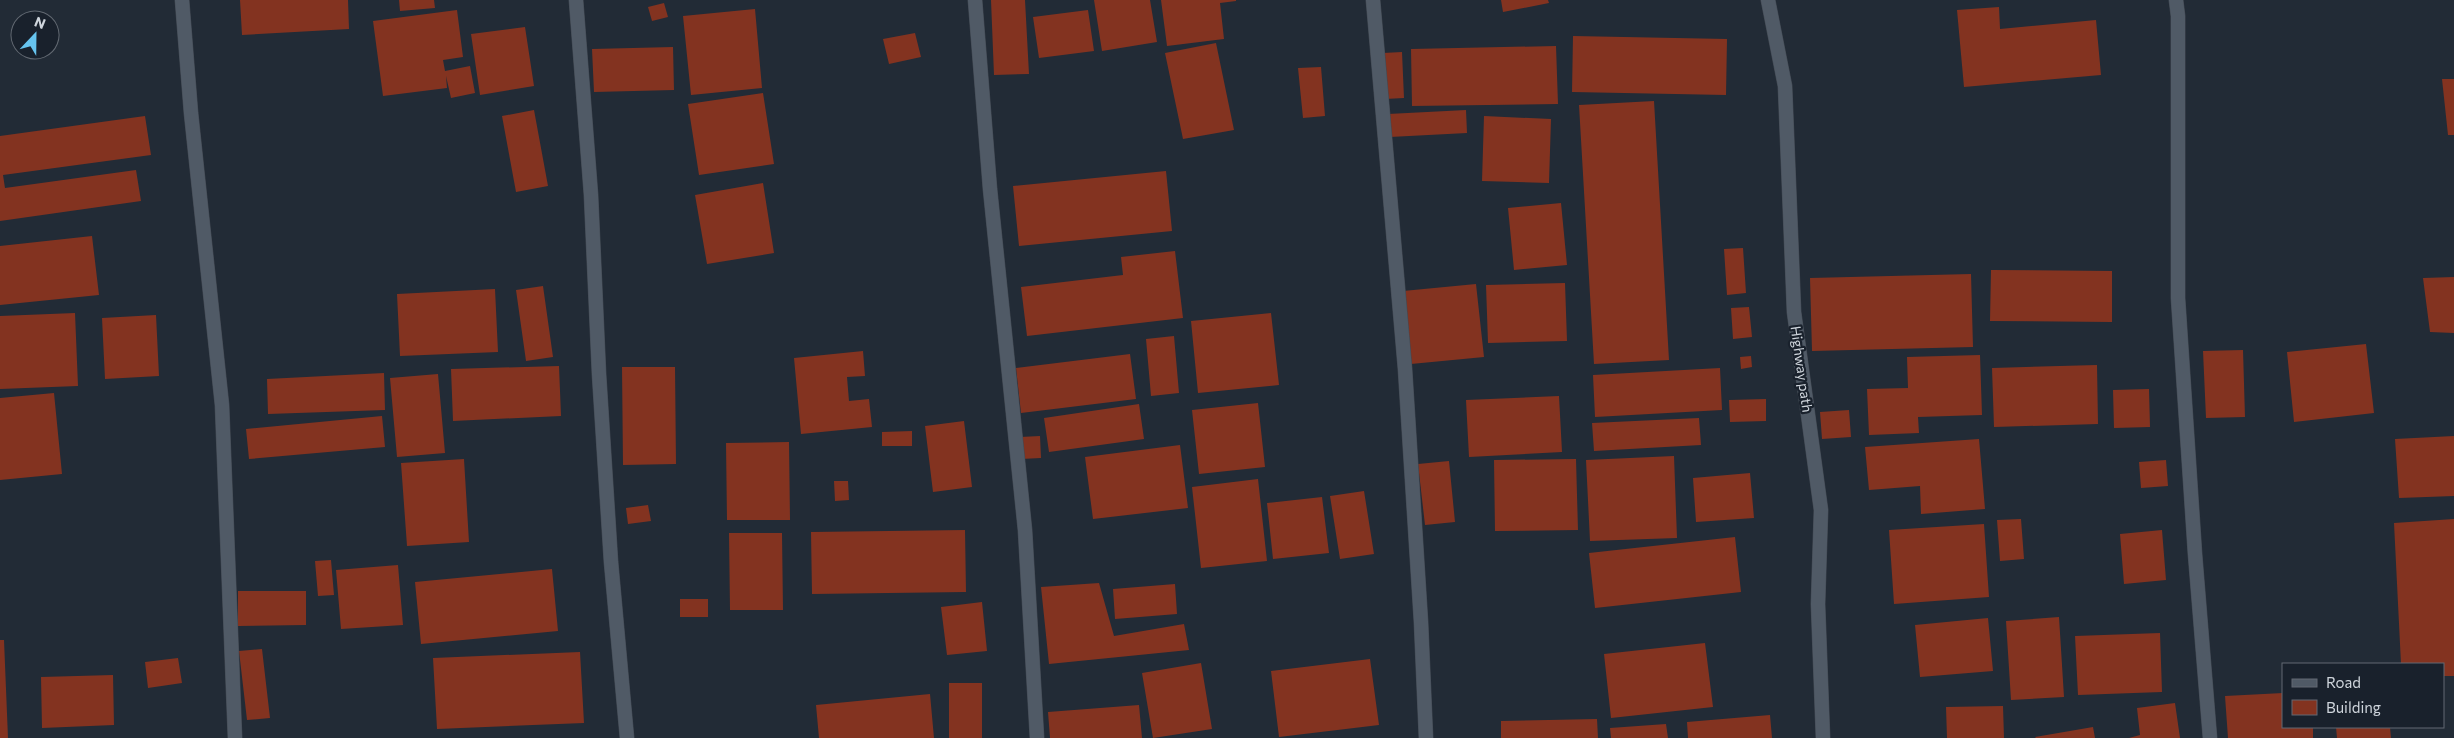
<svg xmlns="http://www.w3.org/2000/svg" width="2454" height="738" viewBox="0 0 2454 738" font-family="Commissioner,sans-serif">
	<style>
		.building { fill: #833320 }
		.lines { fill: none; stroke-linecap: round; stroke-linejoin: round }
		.minor-casing { stroke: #424953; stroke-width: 15 }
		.minor { stroke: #505a66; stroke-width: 14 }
		.labels { text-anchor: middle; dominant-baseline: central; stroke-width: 4.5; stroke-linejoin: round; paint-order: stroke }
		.street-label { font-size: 14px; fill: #cfd5dc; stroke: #19212c }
	</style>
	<rect width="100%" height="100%" fill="#222b36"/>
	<!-- building -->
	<path class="building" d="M240 0H348L349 29 242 35Z
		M399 0H434L435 8 400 11Z
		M991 0H1025L1029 74 994 75Z
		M1094 0H1150L1157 42 1102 51Z
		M1161 0H1236V1L1220 3 1224 39 1167 46Z
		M1501 0H1548L1549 3 1503 12Z
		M664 3 668 17 652 21 648 7Z
		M1999 7 2000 29 2096 20 2101 75 1964 87 1957 10Z
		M755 9 762 88 691 95 683 16Z
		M457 10 463 57 443 60 445 71 470 66 475 93 451 98 446 76 447 88 383 96 373 21Z
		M1088 10 1094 51 1039 58 1033 17Z
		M525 27 534 86 480 95 471 34Z
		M915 33 921 57 889 64 883 39Z
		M1573 36 1727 39 1726 95 1572 92Z
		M1216 43 1234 130 1183 139 1165 53Z
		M1556 46 1558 104 1412 106 1411 49Z
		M673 47 674 90 594 92 592 49Z
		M1402 52 1404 98 1385 99 1383 53Z
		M1321 67 1325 116 1303 118 1298 68Z
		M2442 79H2454V135H2448Z
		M763 93 774 164 699 175 688 104Z
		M1654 101 1669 360 1594 364 1579 105Z
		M534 110 548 186 516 192 502 116Z
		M1466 110 1467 133 1390 137 1388 114Z
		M145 116 151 155 3 175 5 188 136 170 141 201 0 221V136Z
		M1484 116 1551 119 1549 183 1482 181Z
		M1166 171 1172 231 1019 246 1013 186Z
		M763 183 774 253 707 264 695 195Z
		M1561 203 1567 265 1514 270 1508 208Z
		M92 236 99 295 0 305V246Z
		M1743 248 1746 293 1727 295 1724 249Z
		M1175 251 1183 318 1027 336 1021 287 1123 275 1121 257Z
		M1991 270 2112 271V322L1990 321Z
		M1971 274 1973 347 1812 351 1810 278Z
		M2454 277V333L2430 332 2423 278Z
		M1565 283 1567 341 1488 343 1486 285Z
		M1476 284 1484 357 1411 364 1403 291Z
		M543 286 553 357 526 361 516 290Z
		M495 289 498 352 400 356 397 294Z
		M1749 307 1752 337 1733 339 1731 308Z
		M75 313 78 386 0 389V316Z
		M1271 313 1279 385 1198 393 1191 321Z
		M156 315 159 376 105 379 102 318Z
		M1174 336 1179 393 1151 396 1146 339Z
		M2366 344 2374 413 2294 422 2287 352Z
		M2243 350 2245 417 2206 418 2203 351Z
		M863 351 865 376 847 377 849 401 869 399 872 427 801 434 794 358Z
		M1130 354 1136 399 1021 413 1016 368Z
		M1980 355 1982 415 1918 417 1919 433 1869 435 1867 389 1908 388 1907 357Z
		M1751 356 1752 367 1741 369 1740 357Z
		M2097 365 2098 424 1994 427 1992 368Z
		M559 366 561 416 453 421 451 369Z
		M622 367H675L676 464 623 465Z
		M1720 368 1722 410 1595 417 1593 375Z
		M384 373 385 410 268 414 267 379Z
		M438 374 445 453 397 457 390 378Z
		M2149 389 2150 427 2114 428 2113 390Z
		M54 393 62 474 0 480V398Z
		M1559 396 1562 452 1469 457 1466 400Z
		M1766 399V421L1730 422 1729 400Z
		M1258 403 1265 467 1199 474 1192 410Z
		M1139 404 1144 439 1049 452 1044 418Z
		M1849 410 1851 437 1822 439 1820 412Z
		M382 416 385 447 249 459 246 429Z
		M1699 418 1701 445 1594 451 1592 423Z
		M964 421 972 487 933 492 925 426Z
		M912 431V446H882V432Z
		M1040 436 1041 458 1021 459 1020 437Z
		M2454 436V496L2399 498 2395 439Z
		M1979 439 1985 509 1921 514 1920 486 1869 490 1865 447Z
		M789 442 790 520H727L726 443Z
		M1180 445 1188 508 1093 519 1085 457Z
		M1674 456 1677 538 1590 541 1586 460Z
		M464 459 469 542 407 546 401 463Z
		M1576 459 1578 530 1495 531 1494 460Z
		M2166 460 2168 486 2141 488 2139 462Z
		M1449 461 1455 522 1425 525 1418 464Z
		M1750 473 1754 518 1696 522 1693 478Z
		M1258 479 1267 561 1201 568 1192 487Z
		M834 481H848L849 500 835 501Z
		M1364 491 1374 554 1340 559 1330 496Z
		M1322 497 1329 553 1273 559 1267 503Z
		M648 505 651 521 628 524 626 508Z
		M2021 519 2024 559 2000 561 1997 520Z
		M2454 519V676H2443V664H2401L2394 523Z
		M1984 524 1989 597 1894 604 1889 530Z
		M965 530 966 592 812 594 811 532Z
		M2162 530 2166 580 2124 584 2120 534Z
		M729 533H782L783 610H730Z
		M1735 537 1741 592 1595 608 1589 553Z
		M331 560 334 595 318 596 315 561Z
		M398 565 403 625 341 629 336 570Z
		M552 569 558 631 421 644 415 582Z
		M1099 583 1114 636 1184 624 1189 650 1049 664 1041 587Z
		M1175 584 1177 614 1115 619 1113 589Z
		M238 591H306V625L238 626Z
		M680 599H708V617H680Z
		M982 602 987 651 947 655 941 607Z
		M2059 617 2064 697 2011 700 2006 621Z
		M1988 618 1993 671 1920 677 1915 625Z
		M2160 633 2162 692 2078 695 2075 636Z
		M0 640H4L8 738H0Z
		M1705 643 1713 707 1611 718 1604 654Z
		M262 649 270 718 247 720 239 651Z
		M580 652 584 723 437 729 433 658Z
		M178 658 182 683 148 688 145 662Z
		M1370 659 1379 725 1279 737 1271 671Z
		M1201 663 1212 729 1153 738 1142 673Z
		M113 675 114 725 42 728 41 677Z
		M949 683H982V738H949Z
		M2283 693V727H2313V738H2228L2225 696Z
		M930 694 934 738H819L816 705Z
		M2175 703 2180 738H2129L2140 735 2137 708Z
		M1139 705 1142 738H1050L1048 712Z
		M2003 706 2004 738H1947L1946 707Z
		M1770 715 1772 738H1688L1687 722Z
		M1597 719 1598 738H1501V721Z
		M1666 724 1668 738H1611L1610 728Z
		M2093 727 2095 738H2036L2035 737Z
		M2336 727H2390L2391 738H2337Z"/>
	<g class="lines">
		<!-- minor casing -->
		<g class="minor-casing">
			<path id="minor" d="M182 0 191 113 222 405 235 738
				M576 0 591 195 599 374 611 562 627 738
				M975 0 990 189 1025 530 1037 738
				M1373 0 1405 369 1421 622 1426 738
				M1768 0 1785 86 1794 312 1821 510 1818 604 1823 738
				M2176 0 2178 16V298L2195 554 2210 738"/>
		</g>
		<!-- minor -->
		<use href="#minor" class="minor"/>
	</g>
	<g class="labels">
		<!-- street labels -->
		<g class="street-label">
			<text transform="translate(1802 369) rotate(82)">Highway path</text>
		</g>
	</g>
	<!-- legend -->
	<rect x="2282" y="663" width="162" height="65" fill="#19212c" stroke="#626972"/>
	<rect x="2292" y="679" width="25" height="8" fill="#505a66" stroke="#626972"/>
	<text x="2326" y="688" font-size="15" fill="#cfd5dc">Road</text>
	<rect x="2292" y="700" width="25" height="15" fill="#833320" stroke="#626972"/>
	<text x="2326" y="713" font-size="15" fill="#cfd5dc">Building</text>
	<!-- north arrow -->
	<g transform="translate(35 35) rotate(22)"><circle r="24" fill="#19212c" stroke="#626972"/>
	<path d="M0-4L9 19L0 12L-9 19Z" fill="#66c4ef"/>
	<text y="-8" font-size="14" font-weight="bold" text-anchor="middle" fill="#cfd5dc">N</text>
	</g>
</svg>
